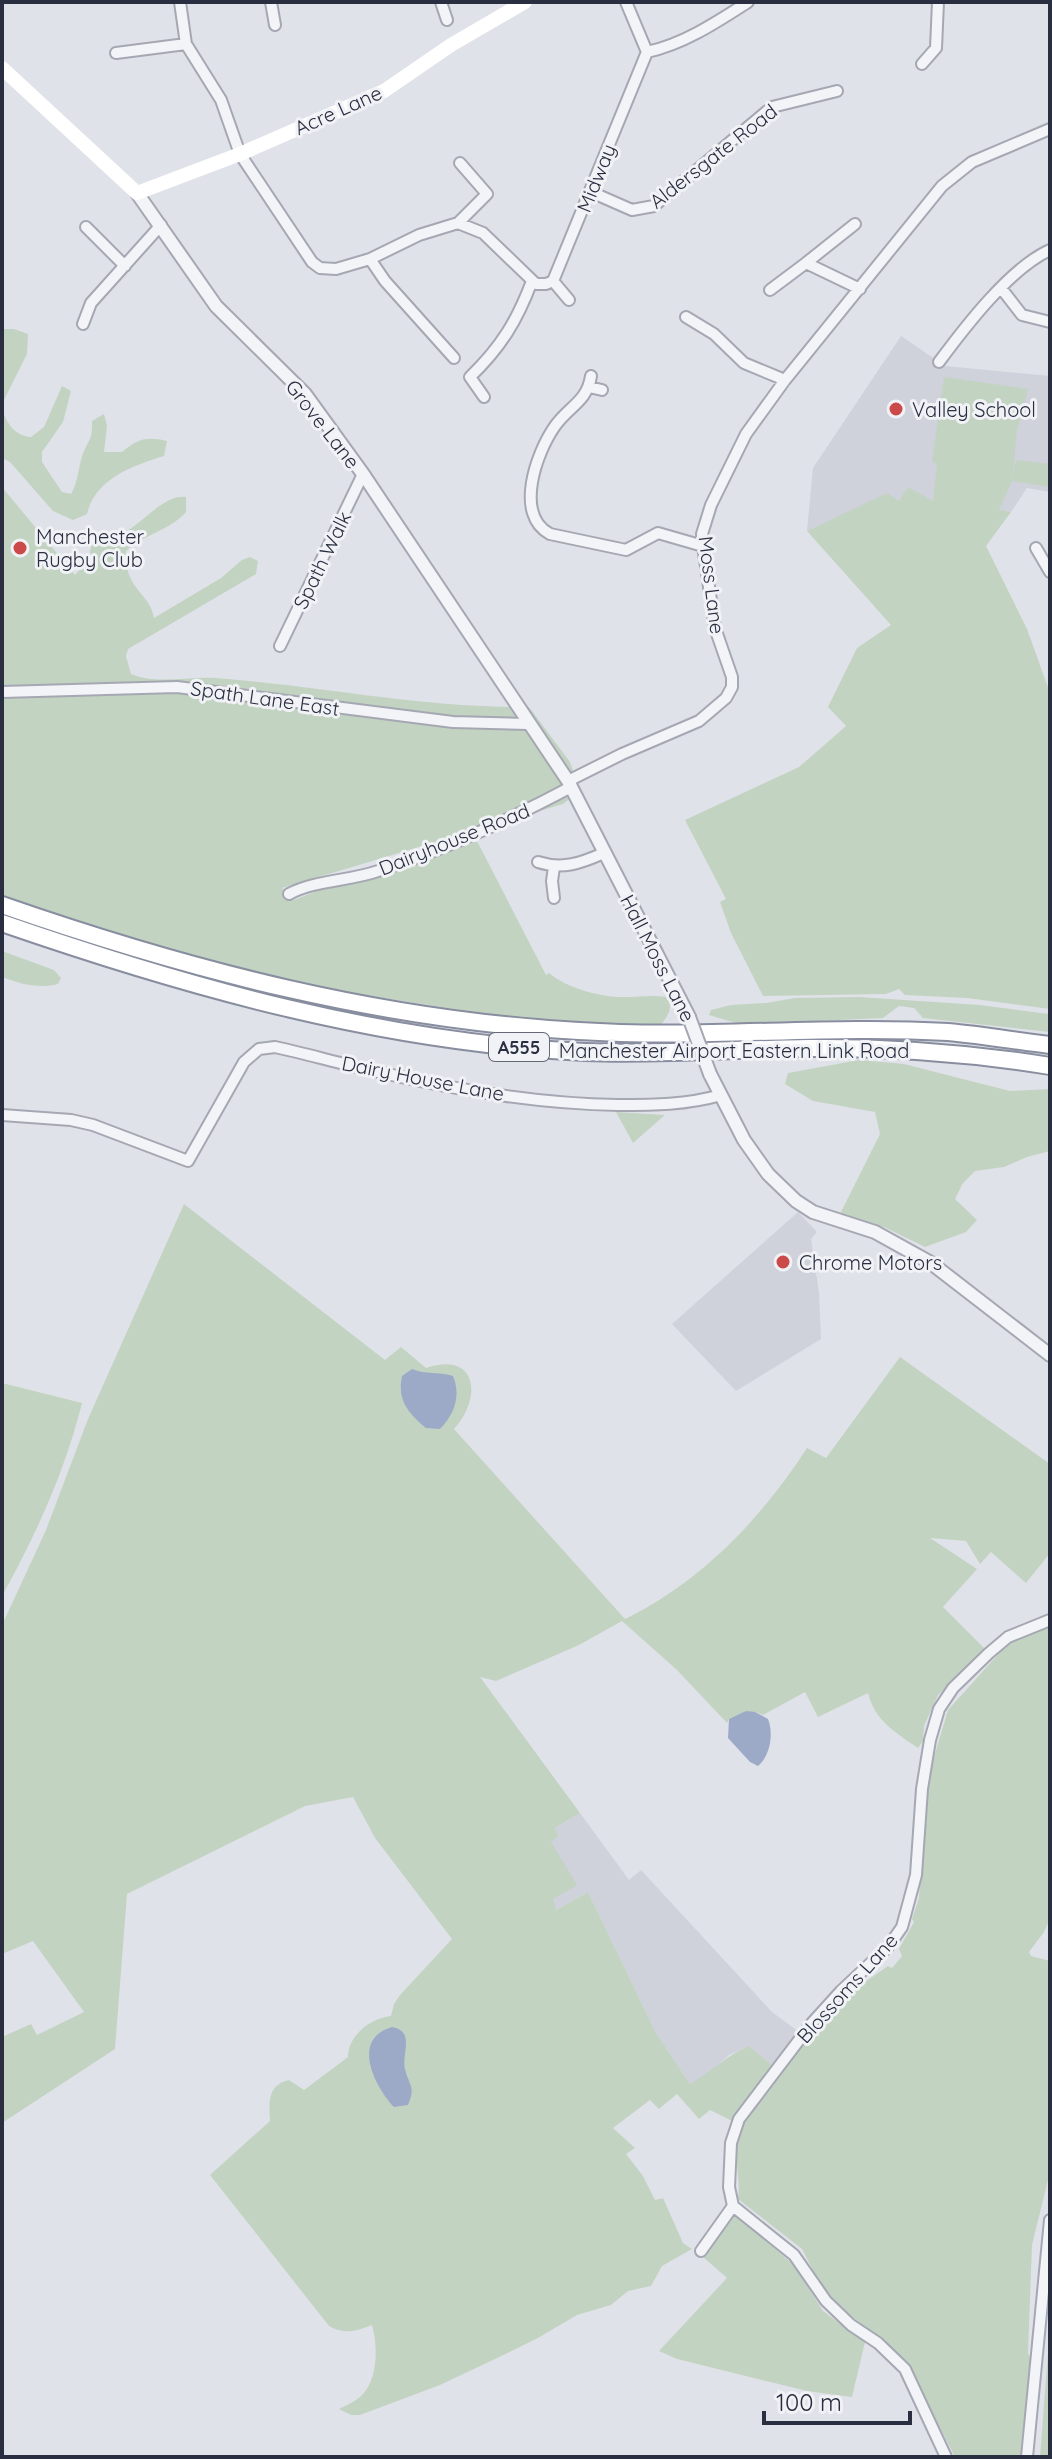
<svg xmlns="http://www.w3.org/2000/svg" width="1052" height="2459" viewBox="0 0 1052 2459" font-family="Quicksand,sans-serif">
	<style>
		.built { fill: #cfd1db }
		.green { fill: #c3d3c2 }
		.water { fill: #9caac8 }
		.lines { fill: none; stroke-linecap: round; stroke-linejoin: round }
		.minor-casing { stroke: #a5a8b3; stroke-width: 14 }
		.tertiary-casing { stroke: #a5a8b3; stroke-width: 16 }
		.trunk-casing { stroke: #888e9f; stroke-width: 20 }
		.minor { stroke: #f3f4f7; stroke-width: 10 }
		.tertiary { stroke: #f3f4f7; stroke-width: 12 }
		.secondary { stroke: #fff; stroke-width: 14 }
		.trunk { stroke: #fff; stroke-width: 16 }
		.tertiary-bridge-casing { stroke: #a5a8b3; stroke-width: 16; stroke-linecap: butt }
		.tertiary-bridge { stroke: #f3f4f7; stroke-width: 12 }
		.poi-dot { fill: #cb4a49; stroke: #f0f2f6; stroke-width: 3 }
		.labels { text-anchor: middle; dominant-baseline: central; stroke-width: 6; stroke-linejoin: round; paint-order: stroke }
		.shield { fill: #f0f2f6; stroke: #656977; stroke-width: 2 }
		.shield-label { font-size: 18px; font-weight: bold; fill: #292e40 }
		.street-label { font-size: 20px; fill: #292e40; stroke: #f0f2f6 }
		.poi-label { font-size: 20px; fill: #292e40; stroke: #f0f2f6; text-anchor: start }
	</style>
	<rect width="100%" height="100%" fill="#e0e2e9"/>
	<!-- built -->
	<path class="built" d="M901 336 945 366 1050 376V492L1027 488 1011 512 933 502 899 501 887 494 807 531 813 468Z
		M798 1212 817 1232 811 1239 819 1293 821 1339 736 1391 672 1324Z
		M580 1813 629 1880 641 1870 772 2012 799 2032 772 2065 749 2046 729 2055 707 2075 690 2084 655 2031 588 1892 556 1910 527 1856 559 1836 555 1828Z"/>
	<!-- green -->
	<path class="green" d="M2 329H14L28 334 27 354 2 404Z
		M944 377 1028 389 1017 431 1012 479 1016 460 1050 464V487L1012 481 999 510 1011 512 986 546 1027 629 1050 693V1009L967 998 905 995 899 989 886 994 763 996 731 933 720 902 726 899 685 820 799 767 846 726 828 707 857 648 891 625 807 531 887 493 899 501 908 487 933 501 937 465 932 461Z
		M62 386 71 391 63 422 42 452V462L62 492 71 494C79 480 78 465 84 451 91 436 92 439 92 421L104 414 107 426 104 452H122C137 439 147 436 167 441L164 456C132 466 95 479 87 514L73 520 53 511 10 462 2 458V408C6 423 15 436 31 437L44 427Z
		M2 487 75 575 83 566 93 563 90 552 92 541C103 536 121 534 130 529 146 519 166 494 186 497V512C169 531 144 534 126 551 124 590 150 592 154 618L221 578 242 560 250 557 258 561 256 574 128 649 126 656 131 674C158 685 188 676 216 678 321 686 423 708 529 707L570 762 580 791 563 804 282 888 294 900 317 891 400 871 477 841 546 975 549 973C568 989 603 998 628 997 641 997 653 995 666 997 675 1008 667 1017 659 1027L580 1024 505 1017 262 979 88 928 2 898Z
		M2 951 54 970 61 978 58 984C38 989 21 984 2 977Z
		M859 997 980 1005 1041 1013 1050 1014V1032L923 1018 914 1008 899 1006 883 1018 750 1024 736 1023 709 1015 711 1010 731 1005 766 1003 795 998Z
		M859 1060 904 1064 1010 1091 1050 1089V1151L1027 1157 1004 1167 975 1171 963 1183 955 1199 977 1220 966 1232 925 1247 884 1227 840 1214 880 1134 875 1112 813 1101 785 1084 788 1073Z
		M616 1112 665 1115 633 1143Z
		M184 1204 385 1360 401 1347 426 1368C477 1351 483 1397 454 1429L625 1619C701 1582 761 1519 807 1448L826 1458 900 1357 1050 1464V1553L1026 1583 991 1552 980 1564 966 1541 930 1538 977 1569 943 1607 984 1648 956 1679 938 1695 924 1726 923 1741 918 1748C895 1732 875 1721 868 1693L818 1717 805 1692 763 1715 755 1712 729 1719 727 1723 677 1670 622 1621 579 1645 496 1681 480 1677 580 1813 555 1828 559 1836 551 1842 577 1885 553 1899 556 1910 588 1892 655 2031 690 2084C711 2072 727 2055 749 2046L772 2065 732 2121 710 2110 699 2119 677 2094 659 2109 650 2100 613 2128 635 2148 626 2154 643 2176 655 2200 663 2198 683 2243 692 2249 662 2266 651 2286 628 2291 611 2305 577 2315 538 2338 495 2359 440 2385 360 2415H351L339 2409C347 2405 356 2401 362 2395 378 2379 378 2346 372 2325 356 2331 345 2335 329 2326L210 2175 270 2121C269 2103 267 2085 289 2080L304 2090 348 2057C348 2035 371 2018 391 2016L394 2004 400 1995 452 1939 375 1838 353 1797 305 1806 127 1894 115 2049 2 2123V2037L31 2024 37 2035 84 2012 33 1941 2 1954V1625L46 1530 88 1419Z
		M2 1383 82 1403C65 1471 36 1535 2 1596Z
		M1050 1626V1919L1044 1932 1029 1952 1031 1956 1050 1961V2172L1032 2245 1028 2353 1032 2362 1022 2457H955L908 2365 830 2297 820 2284 802 2249 738 2199C741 2178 733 2156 738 2137 746 2104 809 2037 833 2008L842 1998 888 1966 892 1968 902 1956 899 1949 914 1922 912 1919 919 1898 926 1784 948 1710 1002 1650 1022 1635Z
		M729 2215H736L795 2266 823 2311 865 2342 852 2397 807 2391 677 2359 659 2351 727 2278 703 2257Z
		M1050 2326V2457H1040Z"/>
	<!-- water -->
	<path class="water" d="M412 1369C426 1375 438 1371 453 1376 461 1395 455 1414 440 1429L426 1428C408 1413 397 1400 402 1376Z
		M746 1711 755 1712 768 1719C774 1734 770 1756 758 1766L750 1762 728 1738 729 1719Z
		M392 2027C416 2031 401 2055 405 2069 409 2086 416 2086 408 2105L394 2107C375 2087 350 2039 392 2027Z"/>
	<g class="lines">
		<!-- minor casing -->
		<g class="minor-casing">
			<path id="minor" d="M180 2 186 44 221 100 240 154 312 262 320 268 336 269 370 259 419 235 458 223 483 233 536 284H546L553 281
				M271 2 275 25
				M441 2 447 20
				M626 2 647 52
				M647 52C684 44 717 22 748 2
				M116 53 186 44
				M922 64 936 48 938 2
				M591 192 632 210 654 206 772 107 837 91
				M458 223 487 194 460 163
				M855 224 806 263 860 289
				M86 227 125 266
				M370 259 385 281 454 358
				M553 281 647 52
				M553 281 569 300
				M1001 288 1022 315 1050 322
				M770 290 806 263
				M686 317 714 334 744 363 785 380
				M83 324 91 303 161 225
				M939 362C965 327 1010 268 1050 250
				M591 376C587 402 569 406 555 426 536 453 514 515 550 534L626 550 658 533 703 546
				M589 387 602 390
				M484 397 470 377C501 347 517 321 532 281
				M1036 548 1050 572
				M280 646 363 474
				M2 692 177 687 453 722 528 724
				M568 781 622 754 699 721 726 698 732 687V677L715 628 703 546 702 534 711 505 746 434 785 380 942 186 972 162 1050 129
				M538 862C563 870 581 863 604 853
				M289 894C315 880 350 881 378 871 445 850 509 820 571 787
				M554 898 552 881 554 867
				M2 1115 71 1120 93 1125 188 1161 244 1062 259 1049 275 1047C307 1054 338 1063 370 1070 450 1089 536 1104 618 1105 653 1105 686 1105 721 1095
				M701 2251 733 2206
				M946 2457 905 2369 878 2343 851 2325 826 2301 794 2255 733 2206 729 2187 731 2143 739 2119 812 2023 841 1991 888 1947 902 1927 916 1875 922 1789 930 1740 939 1709 953 1688 989 1653 1008 1637 1050 1620
				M1027 2457 1050 2220"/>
		</g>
		<!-- tertiary casing -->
		<g class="tertiary-casing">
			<path id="tertiary" d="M137 193 216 306 305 394 363 474 568 781 689 1017
				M710 1074 744 1140 768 1174 796 1201 813 1212 875 1232 931 1263 1050 1355"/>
		</g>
		<!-- trunk casing -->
		<g class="trunk-casing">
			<path id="trunk" d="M2 905C189 970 380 1020 579 1031 702 1039 825 1025 948 1032 982 1035 1016 1041 1050 1045
				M2 923C190 988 385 1043 585 1052 660 1055 734 1049 809 1048 890 1047 970 1053 1050 1066"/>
		</g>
		<!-- minor -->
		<use href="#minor" class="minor"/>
		<!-- tertiary -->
		<use href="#tertiary" class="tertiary"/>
		<!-- secondary -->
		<path class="secondary" d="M2 68 137 193 240 154 384 91 451 45 525 2"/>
		<!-- trunk -->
		<use href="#trunk" class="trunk"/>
		<!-- tertiary-bridge casing -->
		<g class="tertiary-bridge-casing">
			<path id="tertiary-bridge" d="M689 1017 710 1074"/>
		</g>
		<!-- tertiary-bridge -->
		<use href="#tertiary-bridge" class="tertiary-bridge"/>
	</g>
	<!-- markers -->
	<g class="poi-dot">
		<circle cx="896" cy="409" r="8"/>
		<circle cx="20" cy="548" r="8"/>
		<circle cx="783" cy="1262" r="8"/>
	</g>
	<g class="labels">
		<!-- shield labels -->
		<rect class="shield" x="489" y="1033" width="60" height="28" rx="6"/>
		<g class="shield-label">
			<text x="519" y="1047">A555</text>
		</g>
		<!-- street labels -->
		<g class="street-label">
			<text transform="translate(338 110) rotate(-24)">Acre Lane</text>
			<text transform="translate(713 156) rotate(-38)">Aldersgate Road</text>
			<text transform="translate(596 178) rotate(-68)">Midway</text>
			<text transform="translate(323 424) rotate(52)">Grove Lane</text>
			<text transform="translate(322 560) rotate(-64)">Spath Walk</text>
			<text transform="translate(712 585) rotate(83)">Moss Lane</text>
			<text transform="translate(265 698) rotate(8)">Spath Lane East</text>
			<text transform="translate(454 839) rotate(-22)">Dairyhouse Road</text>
			<text transform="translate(658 958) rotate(63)">Hall Moss Lane</text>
			<text x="734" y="1050">Manchester Airport Eastern Link Road</text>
			<text transform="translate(423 1078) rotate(11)">Dairy House Lane</text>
			<text transform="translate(847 1988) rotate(-48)">Blossoms Lane</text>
		</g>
		<!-- poi labels -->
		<g class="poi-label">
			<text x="912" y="409">Valley School</text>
			<text x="36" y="536">Manchester<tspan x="36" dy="23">Rugby Club</tspan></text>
			<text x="799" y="1262">Chrome Motors</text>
		</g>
	</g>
	<!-- border -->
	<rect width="1052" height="2459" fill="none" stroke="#292e40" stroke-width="8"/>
	<!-- scale -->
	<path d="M764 2411v12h146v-12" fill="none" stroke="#292e40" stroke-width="4"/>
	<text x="776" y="2411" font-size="24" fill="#292e40" stroke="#f0f2f6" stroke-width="6" paint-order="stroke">100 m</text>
</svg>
